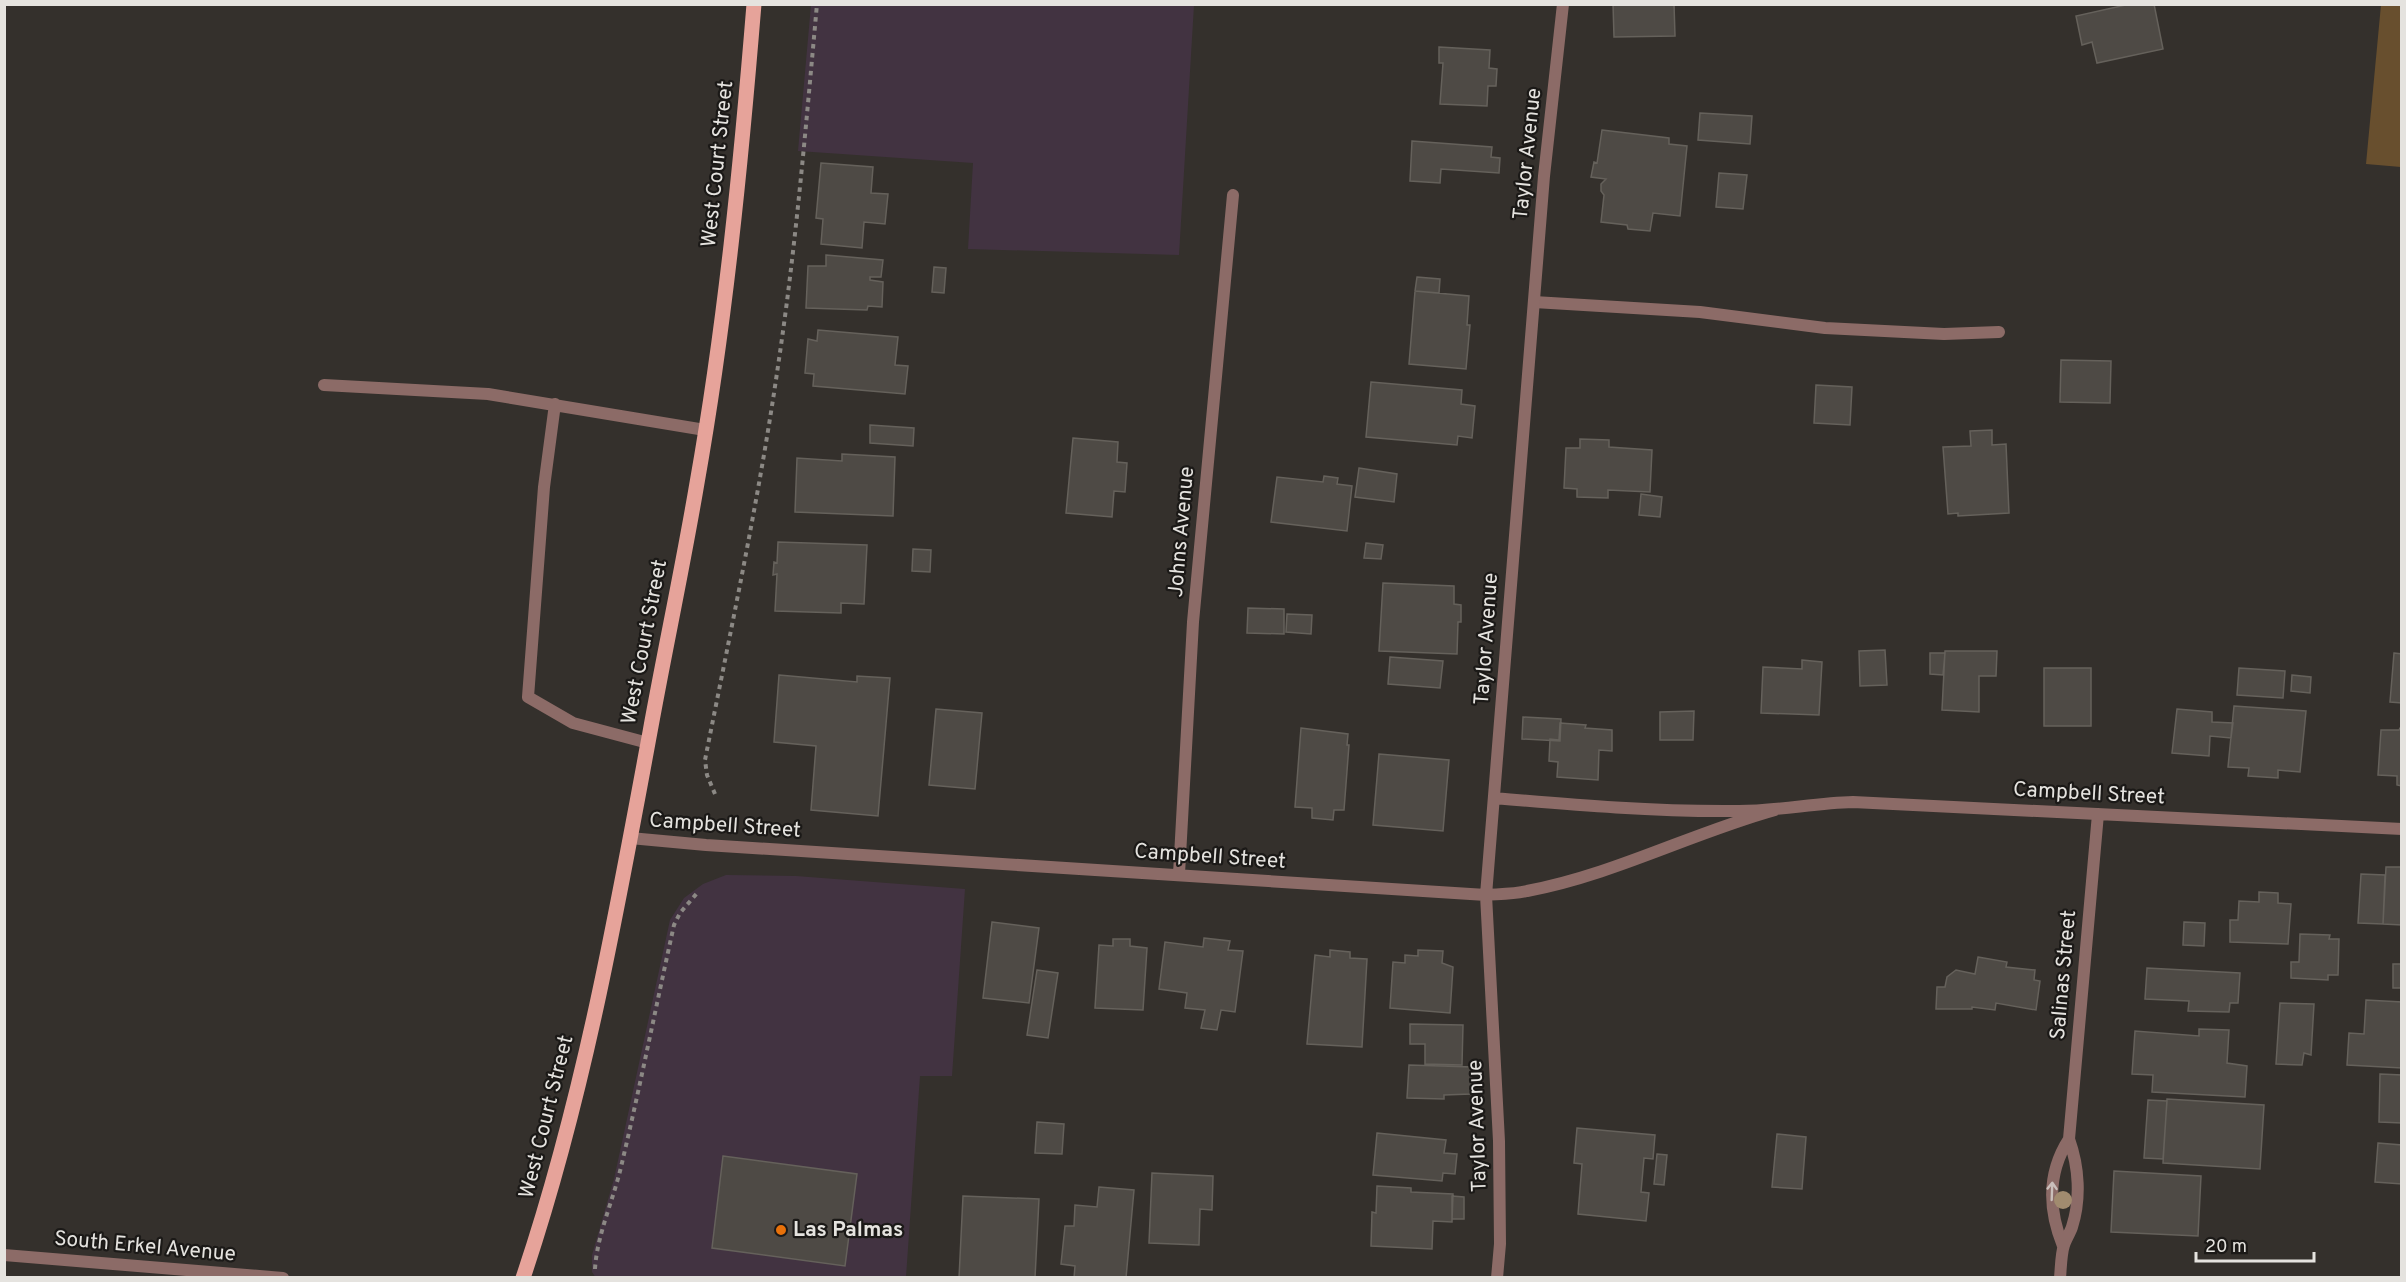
<svg xmlns="http://www.w3.org/2000/svg" width="2406" height="1282" viewBox="0 0 2406 1282" font-family="Overpass,sans-serif">
	<style>
		.commercial { fill: #423341 }
		.green { fill: #684f2e }
		.building { fill: #4e4a45; stroke: #65615b; stroke-width: 1.5 }
		.lines { fill: none; stroke-linecap: round; stroke-linejoin: round }
		.path { stroke: #8c8985; stroke-width: 4; stroke-dasharray: 4.5 4.5; stroke-linecap: butt }
		.service { stroke: #8c6b67; stroke-width: 12 }
		.minor { stroke: #8c6b67; stroke-width: 12 }
		.primary { stroke: #e6a39a; stroke-width: 15 }
		.tree { fill: #a18b6f }
		.oneway { stroke: #cabfbb }
		.food-dot { fill: #e8710a; stroke: #1b1917; stroke-width: 2 }
		.labels { text-anchor: middle; dominant-baseline: central; stroke-width: 4.5; stroke-linejoin: round; paint-order: stroke }
		.street-label { font-size: 21px; fill: #e5e3df; stroke: #1b1917 }
		.poi-label { font-size: 21px; font-weight: bold; fill: #e5e3df; stroke: #1b1917; text-anchor: start }
	</style>
	<rect width="100%" height="100%" fill="#34302c"/>
	<!-- commercial -->
	<path class="commercial" d="M811 5H1194L1179 255 968 249 973 163 798 151Z
		M726 875 796 876 965 889 952 1076H920L906 1277 596 1278 592 1272V1255L614 1179 670 920 684 898 703 884Z"/>
	<!-- green -->
	<path class="green" d="M2381 5H2401V167L2366 164Z"/>
	<!-- building -->
	<path class="building" d="M1613 4H1674L1675 36 1614 37Z
		M2130 4H2154L2163 49 2097 63 2092 42 2082 45 2076 16Z
		M1439 47 1490 50 1489 68 1497 69 1496 86H1488L1487 106 1440 104 1443 63H1439Z
		M1700 113 1752 116 1750 144 1698 140Z
		M1602 130 1669 138V144L1687 146 1680 216 1653 213 1650 231 1628 229 1627 225 1601 222 1604 195 1601 191V184L1606 179 1591 177 1594 162 1597 163Z
		M1412 141 1492 147 1491 157 1500 158 1499 173 1441 169 1440 183 1410 181Z
		M821 163 873 167 871 193 888 194 885 224 864 222 862 248 821 244 823 219 816 218Z
		M1719 173 1747 175 1743 209 1716 207Z
		M826 255 883 260 881 277H870V280L883 282 882 307 868 306 867 310 806 308 808 266H826Z
		M934 267 946 268 944 293 932 292Z
		M1417 277 1440 279 1439 293 1415 291Z
		M1415 291 1469 296 1467 325H1470L1466 369 1409 364Z
		M818 330 898 337 895 365 908 366 905 394 813 386 814 374 805 373 808 339 817 341Z
		M2061 360 2111 361 2110 403 2060 402Z
		M1371 382 1462 390 1461 404 1475 406 1472 438 1458 436 1457 445 1366 437Z
		M1816 385 1852 387 1850 425 1814 423Z
		M870 425 914 428 913 446 870 443Z
		M1992 430V445L2006 444 2009 513 1958 516V513L1948 514 1943 447 1971 446 1970 431Z
		M1073 438 1118 442 1117 462 1127 463 1125 492 1114 491 1112 517 1066 513Z
		M1580 439 1609 440V447L1652 450 1650 492 1608 490V498L1577 497V489L1564 488 1566 448H1580Z
		M842 454 895 457 893 516 795 512 797 458 842 461Z
		M1359 468 1397 474 1394 502 1355 497Z
		M1324 476 1338 478 1337 484 1352 486 1347 531 1271 522 1277 477 1323 482Z
		M1641 494 1662 497 1660 517 1639 515Z
		M778 542 867 545 864 604 841 603V613L775 611 777 574 773 575 774 562 777 563Z
		M1366 543 1383 545 1381 559 1364 558Z
		M913 549 931 550 930 572 912 571Z
		M1383 583 1454 586V604L1461 605V622H1458L1457 654 1379 651Z
		M1248 608 1284 609V634L1247 633Z
		M1287 614 1312 615 1311 634 1286 632Z
		M1885 650 1887 685 1860 686 1859 651Z
		M1945 651H1997L1996 676H1979V712L1942 710Z
		M1930 653H1945L1943 675 1930 674Z
		M2394 653 2402 654V703L2390 702Z
		M1390 657 1443 661 1440 688 1388 684Z
		M1802 660 1822 662 1819 715 1761 713 1763 667 1802 669Z
		M2044 668H2091V726H2044Z
		M2239 668 2285 671 2283 698 2237 695Z
		M779 675 857 682V676L890 678 878 816 811 810 816 746 774 742Z
		M2292 675 2311 677 2310 693 2291 691Z
		M2234 706 2306 711 2300 772 2278 770V778L2248 776 2249 768 2228 767Z
		M936 709 982 713 975 789 929 785Z
		M2177 709 2212 712V722L2233 723 2231 738 2210 736 2209 756 2172 753Z
		M1694 711 1693 740H1660V712Z
		M1523 717 1561 719 1560 741 1522 739Z
		M1560 723 1586 725 1585 728 1612 730V751L1599 750 1598 780 1557 777 1558 762 1549 761 1550 739 1559 740Z
		M1301 728 1348 734 1347 745H1349L1344 810H1334L1333 820 1312 818V808L1295 807Z
		M2400 728H2402V786L2397 785V776L2378 775 2381 730H2399Z
		M1379 754 1449 760 1443 831 1373 825Z
		M2386 867H2402V925L2383 924Z
		M2361 874 2385 875 2383 924 2358 923Z
		M2259 892 2278 893V903L2291 904 2288 944 2230 942V920H2238L2239 901 2259 902Z
		M992 922 1039 928 1029 1003 983 998Z
		M2184 922 2205 923 2204 946 2183 945Z
		M2300 934 2330 935 2329 939H2339L2338 975H2328V980L2291 978V962H2299Z
		M1204 938 1230 941 1228 950 1243 951 1235 1012 1221 1010 1217 1030 1201 1028 1205 1010 1185 1008 1187 993 1159 989 1165 942 1203 947Z
		M1113 939H1130V946L1147 948 1143 1010 1095 1008 1099 945 1113 946Z
		M1330 950 1350 952V958L1367 959 1362 1047 1307 1044 1315 955 1330 957Z
		M1418 950 1443 951 1442 963 1453 967 1450 1013 1390 1008 1393 962 1405 963V955L1418 956Z
		M1978 957 2007 962 2006 967 2035 970 2034 980 2040 981 2036 1010 1996 1003 1995 1010 1972 1007V1009H1936L1937 987H1945L1947 977 1956 970 1975 974Z
		M2393 964H2402V988H2393Z
		M2147 968 2240 973 2238 1003H2230L2229 1012 2188 1011 2189 1001 2145 999Z
		M1037 970 1058 973 1048 1038 1027 1035Z
		M2366 1000 2402 1002V1068L2347 1065 2349 1033 2364 1034Z
		M2280 1003 2314 1004 2311 1055 2304 1053 2302 1065 2276 1064Z
		M1410 1024 1463 1025 1462 1065 1425 1064V1044H1410Z
		M2199 1029 2229 1030 2227 1063 2247 1066 2245 1097 2152 1092 2153 1075 2132 1074 2135 1031 2199 1036Z
		M1409 1065 1472 1067 1471 1094 1444 1095V1099L1407 1098Z
		M2380 1074 2402 1075V1123L2379 1122Z
		M2167 1099 2264 1105 2260 1169 2163 1163Z
		M2148 1100 2167 1101 2163 1159 2144 1158Z
		M1037 1122 1064 1124 1062 1154 1035 1153Z
		M1577 1128 1655 1135 1653 1159 1644 1158 1641 1192 1649 1193 1646 1221 1578 1214 1582 1164 1574 1163Z
		M1377 1133 1446 1140 1444 1153 1457 1154 1455 1174 1443 1173 1442 1181 1373 1175Z
		M1777 1134 1806 1137 1802 1189 1772 1187Z
		M2378 1143 2402 1145V1184L2375 1182Z
		M1657 1154 1667 1155 1664 1185 1654 1184Z
		M723 1156 857 1174 845 1266 712 1248Z
		M2114 1171 2201 1176 2198 1236 2111 1232Z
		M1152 1173 1213 1176 1212 1210 1200 1209 1199 1245 1149 1243Z
		M1377 1186 1411 1188V1192L1453 1194 1452 1222 1433 1221 1432 1249 1371 1246 1372 1212 1376 1213Z
		M1099 1187 1134 1190 1126 1278H1074L1075 1266 1061 1264 1065 1226H1074L1075 1205 1097 1207Z
		M963 1196 1039 1199 1035 1278H959Z
		M1452 1196 1464 1197V1219H1452Z"/>
	<g class="lines">
		<!-- path -->
		<path class="path" d="M715 794 707 775 705 760C731 629 759 498 778 366 796 246 806 125 817 4
			M595 1269C597 1235 613 1201 621 1167 640 1087 656 1006 674 925L680 913 698 892"/>
		<!-- service -->
		<path class="service" d="M1534 302 1700 312 1825 328 1944 334 1999 332
			M324 385 488 394 705 430
			M555 404 544 487 528 697 573 723 648 743"/>
		<!-- minor -->
		<path class="minor" d="M1494 798C1575 805 1657 812 1739 811 1777 811 1815 803 1853 802L2402 829
			M630 838 706 845 1486 895C1500 894 1514 894 1527 891 1613 875 1692 833 1775 810
			M1179 874 1193 622 1233 195
			M2063 1246C2048 1209 2047 1173 2069 1139
			M4 1255 283 1278
			M1497 1278 1500 1244 1499 1141 1486 895 1544 176 1563 4
			M2060 1278C2061 1267 2061 1254 2064 1245 2066 1239 2070 1233 2072 1227 2081 1199 2079 1167 2069 1139L2098 814"/>
		<!-- primary -->
		<path class="primary" d="M523 1278C583 1100 616 916 650 732 665 649 683 566 697 483 725 325 741 164 754 4"/>
	</g>
	<!-- trees -->
	<circle class="tree" cx="2063" cy="1200" r="9"/>
	<!-- one-way arrows -->
	<defs><path id="oneway-shaft" d="M-6 0H5M1.5-3L5.5 0L1.5 3" fill="none" stroke-width="1.6" stroke-linecap="round" stroke-linejoin="round" transform="scale(1.5)"/></defs>
	<use class="oneway" href="#oneway-shaft" transform="translate(2052 1191) rotate(-88)"/>
	<!-- markers -->
	<circle class="food-dot" cx="781" cy="1230" r="6"/>
	<g class="labels">
		<!-- street labels -->
		<g class="street-label">
			<text transform="translate(1528 154) rotate(-84)">Taylor Avenue</text>
			<text transform="translate(718 164) rotate(-84)">West Court Street</text>
			<text transform="translate(1182 532) rotate(-85)">Johns Avenue</text>
			<text transform="translate(1487 639) rotate(-86)">Taylor Avenue</text>
			<text transform="translate(645 642) rotate(-79)">West Court Street</text>
			<text transform="translate(2089 794) rotate(3)">Campbell Street</text>
			<text transform="translate(725 826) rotate(4)">Campbell Street</text>
			<text transform="translate(1210 857) rotate(4)">Campbell Street</text>
			<text transform="translate(2064 975) rotate(-85)">Salinas Street</text>
			<text transform="translate(547 1117) rotate(-76)">West Court Street</text>
			<text transform="translate(1478 1126) rotate(-92)">Taylor Avenue</text>
			<text transform="translate(145 1247) rotate(5)">South Erkel Avenue</text>
		</g>
		<!-- poi labels -->
		<g class="poi-label">
			<text x="793" y="1230">Las Palmas</text>
		</g>
	</g>
	<!-- border -->
	<rect width="2406" height="1282" fill="none" stroke="#e5e3df" stroke-width="12"/>
	<!-- scale -->
	<path d="M2196 1252v9h118v-9" fill="none" stroke="#e5e3df" stroke-width="3"/>
	<text x="2205" y="1252" font-size="18" fill="#e5e3df" stroke="#1b1917" stroke-width="4.5" paint-order="stroke">20 m</text>
</svg>
